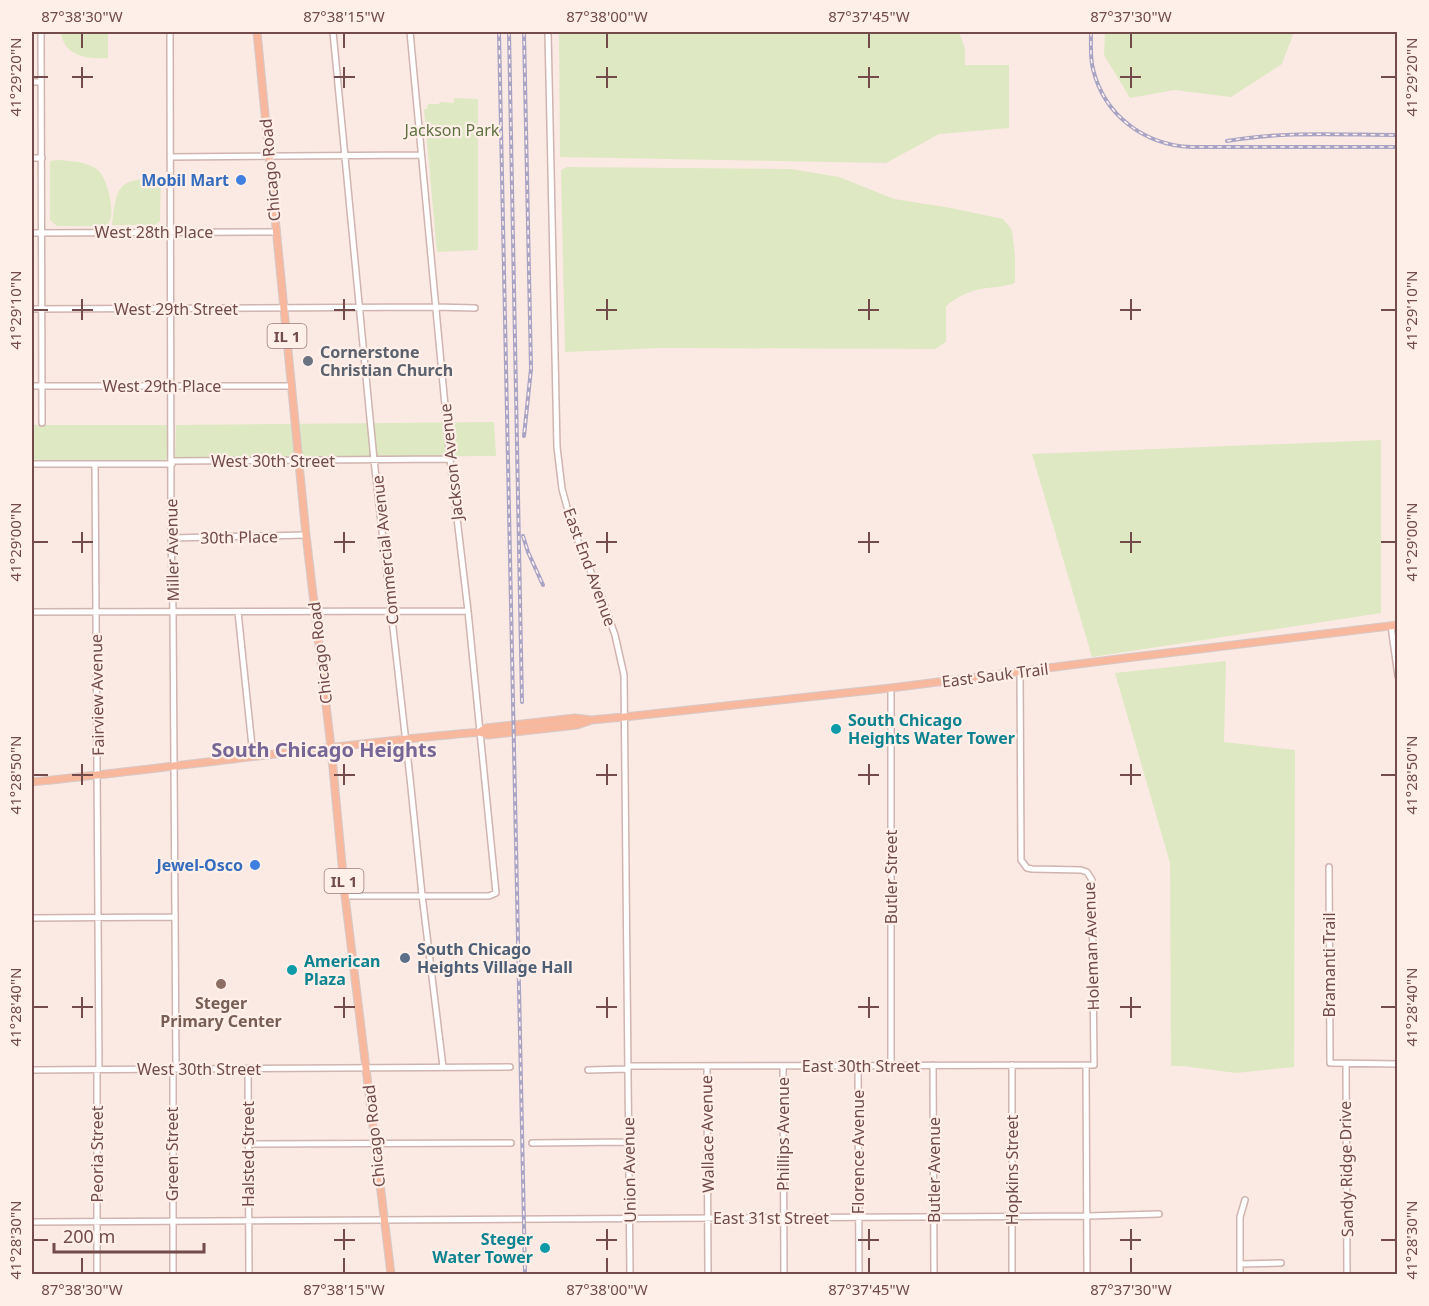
<svg xmlns="http://www.w3.org/2000/svg" width="1429" height="1306" viewBox="0 0 1429 1306" font-family="'Noto Sans',sans-serif">
	<style>
		.green { fill: #dee8c2 }
		.lines { fill: none; stroke-linecap: round; stroke-linejoin: round }
		.minor-casing { stroke: #d0b4af; stroke-width: 8 }
		.major-casing { stroke: #d5c9c9; stroke-width: 9 }
		.minor { stroke: #fff; stroke-width: 5 }
		.major { stroke: #f8b89e; stroke-width: 7 }
		.rail-casing { stroke: #a9a3c4; stroke-width: 4 }
		.rail { stroke: #feefe9; stroke-width: 1.5; stroke-dasharray: 4.5; stroke-linecap: butt }
		.ticks { fill: none; stroke: #724b4a; stroke-width: 2 }
		.shop-dot { fill: #3f7fe0; stroke: #feefe9; stroke-width: 2 }
		.worship-dot { fill: #6b7280; stroke: #feefe9; stroke-width: 2 }
		.culture-dot { fill: #0f9aa8; stroke: #feefe9; stroke-width: 2 }
		.service-dot { fill: #5c6f8a; stroke: #feefe9; stroke-width: 2 }
		.education-dot { fill: #8d6e63; stroke: #feefe9; stroke-width: 2 }
		.labels { text-anchor: middle; dominant-baseline: central; stroke-width: 4.5; stroke-linejoin: round; paint-order: stroke }
		.shield { fill: #feefe9; stroke: #9c7c7a; stroke-width: 1.5 }
		.shield-label { font-size: 15px; font-weight: bold; fill: #724b4a }
		.park-label { font-size: 16px; fill: #607240; stroke: #feefe9 }
		.street-label { font-size: 16px; fill: #724b4a; stroke: #feefe9 }
		.shop-label { font-size: 16px; font-weight: bold; fill: #366cbe; stroke: #feefe9; text-anchor: end }
		.worship-label { font-size: 16px; font-weight: bold; fill: #5b616d; stroke: #feefe9; text-anchor: start }
		.culture-label { font-size: 16px; font-weight: bold; fill: #0d838f; stroke: #feefe9; text-anchor: start }
		.service-label { font-size: 16px; font-weight: bold; fill: #4e5e75; stroke: #feefe9; text-anchor: start }
		.education-label { font-size: 16px; font-weight: bold; fill: #785e54; stroke: #feefe9 }
		.quarter-label { font-size: 20px; font-weight: bold; fill: #766696; stroke: #feefe9 }
		.neatline { fill: none; stroke: #724b4a; stroke-width: 2 }
		.ticks-label { font-size: 15px; text-anchor: middle; fill: #724b4a }
	</style>
	<rect width="100%" height="100%" fill="#fbeae3"/>
	<!-- green -->
	<path class="green" d="M61 32H108V58C88 59 64 57 61 32Z
		M559 32H959L965 48V65H1009V128L939 134 886 163 560 157Z
		M1105 32H1294L1282 64 1231 97 1174 90 1130 98 1104 55Z
		M454 98 478 99V250L437 252 424 109H427L428 104H439L440 102 454 103Z
		M57 160C70 161 84 161 95 168 107 175 113 204 111 217 110 220 109 223 107 226H57L50 220V161Z
		M567 167 791 169 839 177 894 199 951 208 1003 219 1012 230 1015 256V283C1004 287 993 287 981 289 968 291 956 298 946 306V342L935 349 661 348 565 352 561 170Z
		M161 176 160 221 155 225H112C118 182 117 182 161 176Z
		M494 422 496 456 175 458 176 425Z
		M32 425H167V457L166 460 162 461H32Z
		M1381 440V613L1092 657 1032 454Z
		M1226 661 1224 742 1295 750 1294 1067 1236 1073 1182 1066H1171L1170 863 1115 673Z"/>
	<g class="lines">
		<!-- minor casing -->
		<g class="minor-casing">
			<path id="minor" d="M41 32 42 423
				M170 32 171 538 173 612 176 1069
				M333 32 374 460 410 778 422 895 443 1067
				M548 32 557 447 562 489 573 529 603 601 615 635 624 675 630 1274
				M32 82H41
				M170 157 421 155
				M32 158H42
				M32 233 276 232
				M32 309 435 307 475 308
				M32 386H292
				M172 461 450 459
				M32 464H172
				M95 464 99 1070
				M171 538 306 535
				M32 612 468 611
				M238 612 253 756
				M1391 626 1398 676
				M891 688V1066
				M1329 867 1330 1063 1398 1064
				M345 896H489L496 893 468 611 450 459 410 32
				M32 918 174 917
				M1346 1064 1347 1274
				M933 1065 934 1274
				M1012 1065V1274
				M1086 1065 1087 1274
				M628 1066 1094 1065 1092 880 1087 872 1081 870 1032 869 1027 868 1021 860 1020 672
				M707 1066 708 1274
				M783 1066 784 1274
				M858 1066 859 1274
				M173 1069V1274
				M248 1069 249 1274
				M32 1070 510 1067
				M97 1070V1274
				M588 1070 628 1069
				M532 1143 628 1142
				M248 1144 511 1143
				M32 1222C383 1219 735 1219 1087 1216L1159 1214
				M1241 1264 1281 1263
				M1240 1274V1217L1245 1200"/>
		</g>
		<!-- major casing -->
		<g class="major-casing">
			<path id="major" d="M257 32 306 535 331 747 345 896 391 1274
				M480 732 488 735 577 725 589 721
				M32 782C181 767 330 745 480 732L486 728 575 718 591 720 624 717 891 688 1126 658 1398 625"/>
		</g>
		<!-- minor -->
		<use href="#minor" class="minor"/>
		<!-- major -->
		<use href="#major" class="major"/>
		<!-- rail casing -->
		<g class="rail-casing">
			<path id="rail" d="M499 32 525 1274
				M509 32 522 702
				M524 32 531 369 524 436
				M1091 32C1091 44 1090 57 1093 69 1104 115 1144 145 1191 147H1398
				M1227 141C1283 131 1341 135 1398 135
				M523 536 528 552 543 585"/>
		</g>
		<!-- rail -->
		<use href="#rail" class="rail"/>
	</g>
	<!-- ticks -->
	<path class="ticks" d="M82 33V48M344 33V48M607 33V48M869 33V48M1131 33V48M82 67V88M344 67V88M607 67V88M869 67V88M1131 67V88M33 77H48M72 77H93M334 77H355M596 77H617M858 77H879M1120 77H1141M1381 77H1396M82 299V320M344 299V320M607 299V320M869 299V320M1131 299V320M33 310H48M72 310H93M334 310H355M596 310H617M858 310H879M1120 310H1141M1381 310H1396M82 532V553M344 532V553M607 532V553M869 532V553M1131 532V553M33 542H48M72 542H93M334 542H355M596 542H617M858 542H879M1120 542H1141M1381 542H1396M82 764V785M344 764V785M607 764V785M869 764V785M1131 764V785M33 775H48M72 775H93M334 775H355M596 775H617M858 775H879M1120 775H1141M1381 775H1396M82 997V1018M344 997V1018M607 997V1018M869 997V1018M1131 997V1018M33 1007H48M72 1007H93M334 1007H355M596 1007H617M858 1007H879M1120 1007H1141M1381 1007H1396M344 1229V1250M607 1229V1250M869 1229V1250M1131 1229V1250M33 1240H48M334 1240H355M596 1240H617M858 1240H879M1120 1240H1141M1381 1240H1396M82 1258V1273M344 1258V1273M607 1258V1273M869 1258V1273M1131 1258V1273"/>
	<!-- markers -->
	<g class="shop-dot">
		<circle cx="241" cy="180" r="6"/>
		<circle cx="255" cy="865" r="6"/>
	</g>
	<circle class="worship-dot" cx="308" cy="361" r="6"/>
	<g class="culture-dot">
		<circle cx="836" cy="729" r="6"/>
		<circle cx="292" cy="970" r="6"/>
		<circle cx="545" cy="1248" r="6"/>
	</g>
	<circle class="service-dot" cx="405" cy="958" r="6"/>
	<circle class="education-dot" cx="221" cy="984" r="6"/>
	<g class="labels">
		<!-- shield labels -->
		<g class="shield">
			<rect x="267.5" y="324" width="39" height="24" rx="4.5"/>
			<rect x="324.5" y="869" width="39" height="24" rx="4.5"/>
		</g>
		<g class="shield-label">
			<text x="287" y="336">IL 1</text>
			<text x="344" y="881">IL 1</text>
		</g>
		<!-- park labels -->
		<g class="park-label">
			<text x="452" y="130">Jackson Park</text>
		</g>
		<!-- street labels -->
		<g class="street-label">
			<text transform="translate(270 170) rotate(-95)">Chicago Road</text>
			<text x="154" y="232">West 28th Place</text>
			<text x="176" y="309">West 29th Street</text>
			<text x="162" y="386">West 29th Place</text>
			<text x="273" y="461">West 30th Street</text>
			<text transform="translate(451 462) rotate(-96)">Jackson Avenue</text>
			<text transform="translate(239 537) rotate(-1)">30th Place</text>
			<text transform="translate(172 550) rotate(-91)">Miller Avenue</text>
			<text transform="translate(385 550) rotate(-96)">Commercial Avenue</text>
			<text transform="translate(590 567) rotate(70)">East End Avenue</text>
			<text transform="translate(320 653) rotate(-97)">Chicago Road</text>
			<text transform="translate(995 675) rotate(-7)">East Sauk Trail</text>
			<text transform="translate(97 695) rotate(-91)">Fairview Avenue</text>
			<text transform="translate(891 877) rotate(-90)">Butler Street</text>
			<text transform="translate(1091 946) rotate(-92)">Holeman Avenue</text>
			<text transform="translate(1329 965) rotate(-90)">Bramanti Trail</text>
			<text x="861" y="1066">East 30th Street</text>
			<text x="199" y="1069">West 30th Street</text>
			<text transform="translate(707 1134) rotate(-91)">Wallace Avenue</text>
			<text transform="translate(783 1134) rotate(-90)">Phillips Avenue</text>
			<text transform="translate(374 1136) rotate(-96)">Chicago Road</text>
			<text transform="translate(858 1152) rotate(-90)">Florence Avenue</text>
			<text transform="translate(97 1154) rotate(-90)">Peoria Street</text>
			<text transform="translate(172 1154) rotate(-90)">Green Street</text>
			<text transform="translate(248 1154) rotate(-90)">Halsted Street</text>
			<text transform="translate(1346 1169) rotate(-91)">Sandy Ridge Drive</text>
			<text transform="translate(629 1170) rotate(-91)">Union Avenue</text>
			<text transform="translate(934 1170) rotate(-90)">Butler Avenue</text>
			<text transform="translate(1012 1170) rotate(-90)">Hopkins Street</text>
			<text x="771" y="1218">East 31st Street</text>
		</g>
		<!-- shop labels -->
		<g class="shop-label">
			<text x="229" y="180">Mobil Mart</text>
			<text x="243" y="865">Jewel-Osco</text>
		</g>
		<!-- worship labels -->
		<g class="worship-label">
			<text x="320" y="352">Cornerstone<tspan x="320" dy="18">Christian Church</tspan></text>
		</g>
		<!-- culture labels -->
		<g class="culture-label">
			<text x="848" y="720">South Chicago<tspan x="848" dy="18">Heights Water Tower</tspan></text>
			<text x="304" y="961">American<tspan x="304" dy="18">Plaza</tspan></text>
			<text x="533" y="1239" text-anchor="end">Steger<tspan x="533" dy="18">Water Tower</tspan></text>
		</g>
		<!-- service labels -->
		<g class="service-label">
			<text x="417" y="949">South Chicago<tspan x="417" dy="18">Heights Village Hall</tspan></text>
		</g>
		<!-- education labels -->
		<g class="education-label">
			<text x="221" y="1003">Steger<tspan x="221" dy="18">Primary Center</tspan></text>
		</g>
		<!-- quarter labels -->
		<g class="quarter-label">
			<text x="324" y="749">South Chicago Heights</text>
		</g>
	</g>
	<!-- border -->
	<rect width="1429" height="1306" fill="none" stroke="#feefe9" stroke-width="66"/>
	<!-- scale -->
	<path d="M54 1243v9h150v-9" fill="none" stroke="#724b4a" stroke-width="3"/>
	<text x="63" y="1243" font-size="18" fill="#724b4a" stroke="#feefe9" stroke-width="4.5" paint-order="stroke">200 m</text>
	<rect x="33" y="33" width="1363" height="1240" class="neatline"/>
	<g class="ticks-label">
		<text x="82" y="22">87°38'30"W</text>
		<text x="344" y="22">87°38'15"W</text>
		<text x="607" y="22">87°38'00"W</text>
		<text x="869" y="22">87°37'45"W</text>
		<text x="1131" y="22">87°37'30"W</text>
		<text transform="translate(16 77) rotate(-90)" y="5">41°29'20"N</text>
		<text transform="translate(1412 77) rotate(-90)" y="5">41°29'20"N</text>
		<text transform="translate(16 310) rotate(-90)" y="5">41°29'10"N</text>
		<text transform="translate(1412 310) rotate(-90)" y="5">41°29'10"N</text>
		<text transform="translate(16 542) rotate(-90)" y="5">41°29'00"N</text>
		<text transform="translate(1412 542) rotate(-90)" y="5">41°29'00"N</text>
		<text transform="translate(16 775) rotate(-90)" y="5">41°28'50"N</text>
		<text transform="translate(1412 775) rotate(-90)" y="5">41°28'50"N</text>
		<text transform="translate(16 1007) rotate(-90)" y="5">41°28'40"N</text>
		<text transform="translate(1412 1007) rotate(-90)" y="5">41°28'40"N</text>
		<text transform="translate(16 1240) rotate(-90)" y="5">41°28'30"N</text>
		<text transform="translate(1412 1240) rotate(-90)" y="5">41°28'30"N</text>
		<text x="82" y="1295">87°38'30"W</text>
		<text x="344" y="1295">87°38'15"W</text>
		<text x="607" y="1295">87°38'00"W</text>
		<text x="869" y="1295">87°37'45"W</text>
		<text x="1131" y="1295">87°37'30"W</text>
	</g>
</svg>
